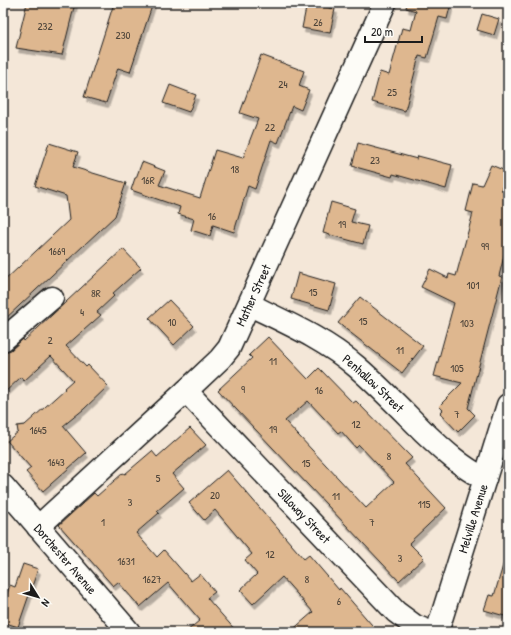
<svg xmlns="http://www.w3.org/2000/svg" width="511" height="635" viewBox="0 0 511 635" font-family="'Patrick Hand',sans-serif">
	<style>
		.building { fill: #deb78f; stroke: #1c1c1c; fill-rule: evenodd; filter: url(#shadow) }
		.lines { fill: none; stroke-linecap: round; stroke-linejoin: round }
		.minor-casing { stroke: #1c1c1c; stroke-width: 25 }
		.major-casing { stroke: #1c1c1c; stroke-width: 25 }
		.minor { stroke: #fdfcf7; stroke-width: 22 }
		.major { stroke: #fdfcf7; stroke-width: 22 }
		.labels { text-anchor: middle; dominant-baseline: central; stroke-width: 3.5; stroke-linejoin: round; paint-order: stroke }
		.number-label { font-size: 11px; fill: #4c4339 }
		.street-label { font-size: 13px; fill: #1c1c1c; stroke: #fdfcf7 }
	</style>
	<defs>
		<filter id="shadow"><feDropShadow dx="2.5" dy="4.5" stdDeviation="0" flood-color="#0004"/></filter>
	</defs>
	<rect width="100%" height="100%" fill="#f4e7d8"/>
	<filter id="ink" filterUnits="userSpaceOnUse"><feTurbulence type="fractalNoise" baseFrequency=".025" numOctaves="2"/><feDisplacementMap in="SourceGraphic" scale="8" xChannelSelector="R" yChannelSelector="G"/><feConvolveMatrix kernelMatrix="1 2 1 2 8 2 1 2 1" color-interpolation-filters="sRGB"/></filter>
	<g filter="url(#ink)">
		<!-- building -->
		<path class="building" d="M27 3H75L62 55 16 48Z
			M114 3H153L130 72 118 68 106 103 84 97Z
			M307 3 335 9 330 33 302 28Z
			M407 3H451L447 19 439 17 427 58 419 56 405 111 372 102 380 72 389 75 402 28 411 30 416 11 406 8Z
			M482 14 499 19 494 35 477 30Z
			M261 55 304 71 299 86 309 90 301 110 292 106 278 143 271 140 255 189 248 186 234 232 213 225 210 236 191 230 194 219 178 214 180 207 131 190 135 178H136L142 162 165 171 159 185 200 198 215 150 243 158 258 119 240 113Z
			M170 85 196 95 189 112 163 103Z
			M49 143 78 152 73 167 126 183 115 216 4 320 6 321 3 324V282L69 220 66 196 35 186Z
			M358 143 417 159 418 156 452 165 446 189 393 174 392 177 352 166Z
			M491 165 508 172 501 190 508 192V240L499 276 502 277 468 408 475 415 458 432 440 413 443 410 439 406 462 383 434 376 454 303 421 287 430 269 448 278 449 274 456 276 473 213 466 211 473 183 482 185Z
			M331 202 355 209 351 222 368 226 363 244 323 233Z
			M123 249 141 268 112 294 114 296 97 312 101 315 66 346 86 367 88 365 108 386 84 409 63 426 86 453 43 491 26 472 31 468 7 441 18 432 17 426 25 425 65 389 64 388 73 380 51 356 24 381 21 377 3 394V352L11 350 23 339 24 341Z
			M298 273 336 284 329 310 291 299Z
			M360 297 423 346 402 373 338 323Z
			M169 300 194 326 174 345 149 318Z
			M268 337 308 379 319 368 353 403 356 401 412 458 405 464 446 508 409 543 424 558 399 581 218 390 252 358 249 355ZM308 401 338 433 341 431 356 448 359 445 394 482 366 508 285 421Z
			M190 428 206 445 172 474 184 488 157 511 159 513 136 533 157 557 164 550 191 581 200 574 215 592 207 598 237 632H186L200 620 168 583 140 607 118 582 113 586 59 525 94 493 97 496 123 473 125 474 152 451 157 457Z
			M227 470 304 559 309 555 339 590 340 588 378 632H290L313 612 282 577 253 604 240 590 257 574 245 560 252 554 215 510 204 520 189 503Z
			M504 562 508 563V617L484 610 489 595 494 596Z
			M23 564 38 569 18 627 3 622V606L10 585 15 587Z"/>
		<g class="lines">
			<!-- minor casing -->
			<g class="minor-casing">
				<g id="minor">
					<path id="s1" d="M250 305C287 323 326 340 357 367 380 387 401 409 423 431 442 449 461 467 485 479"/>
					<path d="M3 340 52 298"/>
					<path id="s2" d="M186 391 396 612 415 626 430 632"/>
					<path id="s3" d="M38 527 186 391 220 359 229 348 385 3"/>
					<path id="s4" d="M437 632 508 405"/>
				</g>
			</g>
			<!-- major casing -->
			<g class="major-casing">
				<g id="major">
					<path id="s5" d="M3 486 129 632"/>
				</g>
			</g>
			<!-- minor -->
			<use href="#minor" class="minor"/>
			<!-- major -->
			<use href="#major" class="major"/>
		</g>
	</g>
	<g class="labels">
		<!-- number labels -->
		<g class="number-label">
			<text x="318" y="22">26</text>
			<text x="45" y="26">232</text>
			<text x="123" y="35">230</text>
			<text x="283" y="84">24</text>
			<text x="392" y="92">25</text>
			<text x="270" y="127">22</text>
			<text x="375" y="160">23</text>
			<text x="235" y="169">18</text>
			<text x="148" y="180">16R</text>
			<text x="212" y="216">16</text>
			<text x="342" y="224">19</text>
			<text x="485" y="246">99</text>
			<text x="57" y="251">1669</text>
			<text x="473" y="285">101</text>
			<text x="313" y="292">15</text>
			<text x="96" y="293">8R</text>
			<text x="82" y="312">4</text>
			<text x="363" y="321">15</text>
			<text x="172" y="322">10</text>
			<text x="467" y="323">103</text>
			<text x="50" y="340">2</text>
			<text x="400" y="350">11</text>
			<text x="273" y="361">11</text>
			<text x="457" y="368">105</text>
			<text x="243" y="389">9</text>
			<text x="319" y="390">16</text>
			<text x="457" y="414">7</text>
			<text x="356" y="424">12</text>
			<text x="273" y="429">19</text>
			<text x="38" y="430">1645</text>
			<text x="389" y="456">8</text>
			<text x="56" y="462">1643</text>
			<text x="306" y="463">15</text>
			<text x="158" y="478">5</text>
			<text x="215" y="495">20</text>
			<text x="336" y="496">11</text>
			<text x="130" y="502">3</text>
			<text x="424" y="504">115</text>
			<text x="103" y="522">1</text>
			<text x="372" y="522">7</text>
			<text x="270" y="554">12</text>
			<text x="400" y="558">3</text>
			<text x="126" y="561">1631</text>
			<text x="152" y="579">1627</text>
			<text x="307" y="579">8</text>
			<text x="339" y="601">6</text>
		</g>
		<!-- street labels -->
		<g class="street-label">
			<text stroke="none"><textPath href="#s3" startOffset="320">Mather Street</textPath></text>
			<text stroke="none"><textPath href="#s1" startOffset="147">Penhallow Street</textPath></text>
			<text stroke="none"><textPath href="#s2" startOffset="172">Silloway Street</textPath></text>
			<text stroke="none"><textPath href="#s4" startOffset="119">Melville Avenue</textPath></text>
			<text stroke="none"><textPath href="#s5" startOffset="96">Dorchester Avenue</textPath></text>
		</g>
	</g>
	<!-- margin -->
	<rect width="511" height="635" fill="none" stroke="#fdfcf7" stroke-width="16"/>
	<rect x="8" y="8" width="495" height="619" fill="none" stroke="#1c1c1c" stroke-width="1.5" filter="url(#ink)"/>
	<!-- north arrow -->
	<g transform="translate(38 597) rotate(127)" stroke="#fdfcf7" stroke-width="3" paint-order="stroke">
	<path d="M0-3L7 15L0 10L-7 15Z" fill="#1c1c1c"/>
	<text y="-6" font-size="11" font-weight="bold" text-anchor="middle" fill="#1c1c1c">N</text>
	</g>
	<!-- scale -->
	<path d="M365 36v6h57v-6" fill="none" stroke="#1c1c1c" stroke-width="2"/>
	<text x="371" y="36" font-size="12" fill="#1c1c1c" stroke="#fdfcf7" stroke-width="3" paint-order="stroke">20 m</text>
</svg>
